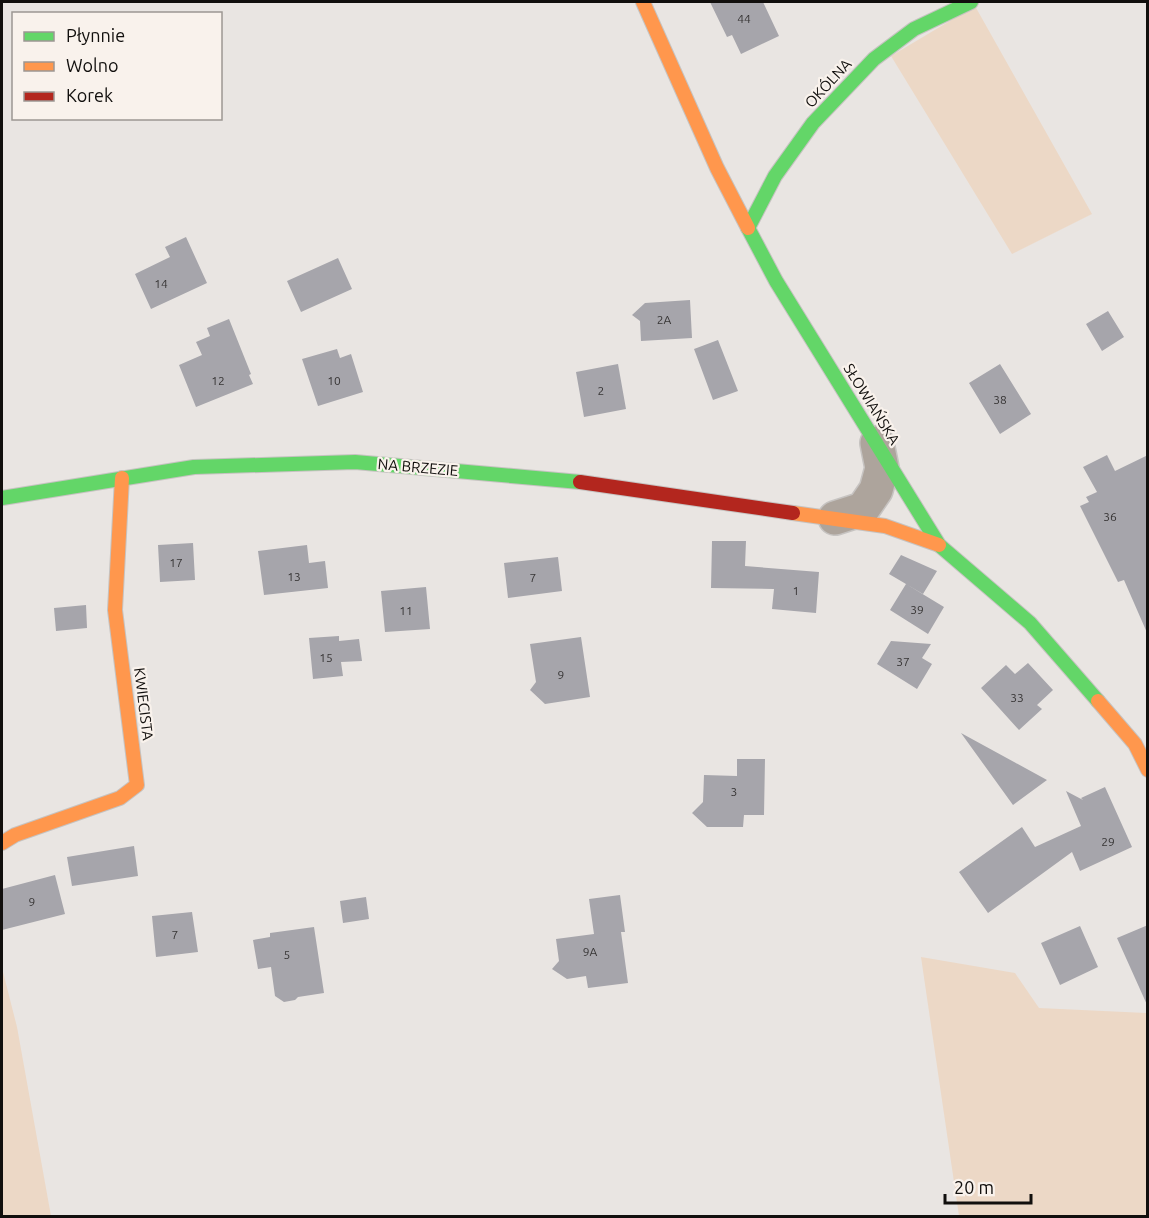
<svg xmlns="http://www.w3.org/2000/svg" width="1149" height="1218" viewBox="0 0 1149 1218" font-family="Ubuntu,sans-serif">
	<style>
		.green { fill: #ecd8c6 }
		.building { fill: #a6a5ab }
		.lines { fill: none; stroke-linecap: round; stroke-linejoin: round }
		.street-casing { stroke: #c6c3c1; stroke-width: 36 }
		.fast-casing { stroke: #c6c3c1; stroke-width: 16 }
		.slow-casing { stroke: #c6c3c1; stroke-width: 16 }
		.jam-casing { stroke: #c6c3c1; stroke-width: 16 }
		.street { stroke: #ada49c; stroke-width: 33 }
		.fast { stroke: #63d668; stroke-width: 14 }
		.slow { stroke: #ff974d; stroke-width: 14 }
		.jam { stroke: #b3261e; stroke-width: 14 }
		.labels { text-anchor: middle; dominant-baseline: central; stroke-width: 4.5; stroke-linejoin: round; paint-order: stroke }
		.number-label { font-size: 12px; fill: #363434 }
		.street-label { font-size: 15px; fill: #110f0d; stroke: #f9f2ec }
	</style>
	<rect width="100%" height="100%" fill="#e9e5e2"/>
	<!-- green -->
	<path class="green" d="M975 6 1092 214 1012 254 891 56Z
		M921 957 1015 973 1039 1008 1146 1013 1147 1216H959Z
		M2 968 17 1027 51 1216H2Z"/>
	<!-- building -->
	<path class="building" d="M710 2H763L779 36 741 54 732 35 727 37Z
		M186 237 207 283 151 309 135 274 170 257 165 247Z
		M338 258 352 289 301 312 287 281Z
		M690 300 692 338 641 341 640 321 632 315 645 303Z
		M1108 311 1124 337 1102 351 1086 324Z
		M229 319 251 374 249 375 253 384 196 407 179 365 202 355 196 342 210 336 207 328Z
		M718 340 738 391 713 400 694 349Z
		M337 349 340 358 351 354 363 392 318 406 302 359Z
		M618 364 626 409 584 417 576 372Z
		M1000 364 1031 414 1000 434 969 383Z
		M1107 455 1115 471 1148 455V635L1124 580 1118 582 1080 506 1089 502 1086 497 1097 492 1083 467Z
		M712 541H746L745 566 819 572 816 613 772 609 774 589 711 588Z
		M193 543 195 580 160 582 158 545Z
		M307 545 309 563 325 561 328 588 264 595 258 551Z
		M901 555 937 571 923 594 889 574Z
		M558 557 562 591 508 598 504 563Z
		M906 584 944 607 928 634 890 610Z
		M426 587 430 629 385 632 381 591Z
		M86 605 87 628 56 631 54 608Z
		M339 636V641L359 639 362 661 341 662 343 676 313 679 309 638Z
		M581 637 590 697 545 704 530 690 536 682 530 644Z
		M891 641 931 644 922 658 932 664 917 689 877 664Z
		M1028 663 1053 690 1037 705 1042 709 1019 730 981 688 1006 665 1015 674Z
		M961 733 1047 780 1013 805Z
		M737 759H765L764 815H744L743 827H707L692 813 703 802 704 775 737 776Z
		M1105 787 1132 847 1080 871 1072 852 988 913 959 872 1022 827 1035 847 1081 826 1066 791 1083 800 1081 798Z
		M134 846 138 876 72 886 67 857Z
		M55 875 65 914 2 930V889Z
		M620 895 625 932H621L628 983 588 988 586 976 567 979 552 969 559 961 556 939 594 934 589 899Z
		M366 897 369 919 343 923 340 901Z
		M192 912 198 952 156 957 152 916Z
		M1148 925V1007L1117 938Z
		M1080 926 1098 967 1060 985 1041 943Z
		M314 927 324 993 298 997 295 1000 284 1002 275 996 271 967 258 969 253 940 270 937V933Z"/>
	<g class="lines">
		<!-- street casing -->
		<g class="street-casing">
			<path id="street" d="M835 518 863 509 876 490 882 468 877 443"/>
		</g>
		<!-- fast casing -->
		<g class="fast-casing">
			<path id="fast" d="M748 228 776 281 939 545 1030 623 1098 701
				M748 228 775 176 813 123 874 59 914 29 971 2
				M2 498 194 467 355 462 580 482"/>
		</g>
		<!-- slow casing -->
		<g class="slow-casing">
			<path id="slow" d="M643 2 717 168 748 228
				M793 513 885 526 939 545
				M1098 701 1135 744 1148 770
				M2 843 15 835 120 798 137 785 115 610 122 478"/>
		</g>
		<!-- jam casing -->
		<g class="jam-casing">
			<path id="jam" d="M580 482 793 513"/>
		</g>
		<!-- street -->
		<use href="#street" class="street"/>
		<!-- fast -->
		<use href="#fast" class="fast"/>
		<!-- slow -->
		<use href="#slow" class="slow"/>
		<!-- jam -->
		<use href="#jam" class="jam"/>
	</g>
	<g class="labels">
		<!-- number labels -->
		<g class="number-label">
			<text x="744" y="18">44</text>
			<text x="161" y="283">14</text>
			<text x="664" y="319">2A</text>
			<text x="218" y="380">12</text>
			<text x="334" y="380">10</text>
			<text x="601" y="390">2</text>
			<text x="1000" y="399">38</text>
			<text x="1110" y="516">36</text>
			<text x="176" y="562">17</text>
			<text x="294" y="576">13</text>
			<text x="533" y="577">7</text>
			<text x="796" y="590">1</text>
			<text x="917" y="609">39</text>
			<text x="406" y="610">11</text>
			<text x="326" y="657">15</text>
			<text x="903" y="661">37</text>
			<text x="561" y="674">9</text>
			<text x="1017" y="697">33</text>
			<text x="734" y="791">3</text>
			<text x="1108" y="841">29</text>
			<text x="32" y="901">9</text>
			<text x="175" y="934">7</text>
			<text x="590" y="951">9A</text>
			<text x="287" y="954">5</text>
		</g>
		<!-- street labels -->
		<g class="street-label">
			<text transform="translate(828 83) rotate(-47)">OKÓLNA</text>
			<text transform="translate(872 404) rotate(58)">SŁOWIAŃSKA</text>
			<text transform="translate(418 467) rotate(5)">NA BRZEZIE</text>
			<text transform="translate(144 704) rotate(83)">KWIECISTA</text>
		</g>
	</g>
	<!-- border -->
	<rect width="1149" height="1218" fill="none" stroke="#110f0d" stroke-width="6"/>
	<!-- legend -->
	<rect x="12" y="12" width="210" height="108" fill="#f9f2ec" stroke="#9c9793" stroke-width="1.5"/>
	<rect x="24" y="32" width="30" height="9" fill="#63d668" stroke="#9c9793" stroke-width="1.5"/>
	<text x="66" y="42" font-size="18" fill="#110f0d">Płynnie</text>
	<rect x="24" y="62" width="30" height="9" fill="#ff974d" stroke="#9c9793" stroke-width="1.5"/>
	<text x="66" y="72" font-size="18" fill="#110f0d">Wolno</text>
	<rect x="24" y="92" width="30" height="9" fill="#b3261e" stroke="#9c9793" stroke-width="1.5"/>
	<text x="66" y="102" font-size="18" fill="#110f0d">Korek</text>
	<!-- scale -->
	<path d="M945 1194v9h86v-9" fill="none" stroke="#110f0d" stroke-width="3"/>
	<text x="954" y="1194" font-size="18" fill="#110f0d" stroke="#f9f2ec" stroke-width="4.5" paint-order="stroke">20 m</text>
</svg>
